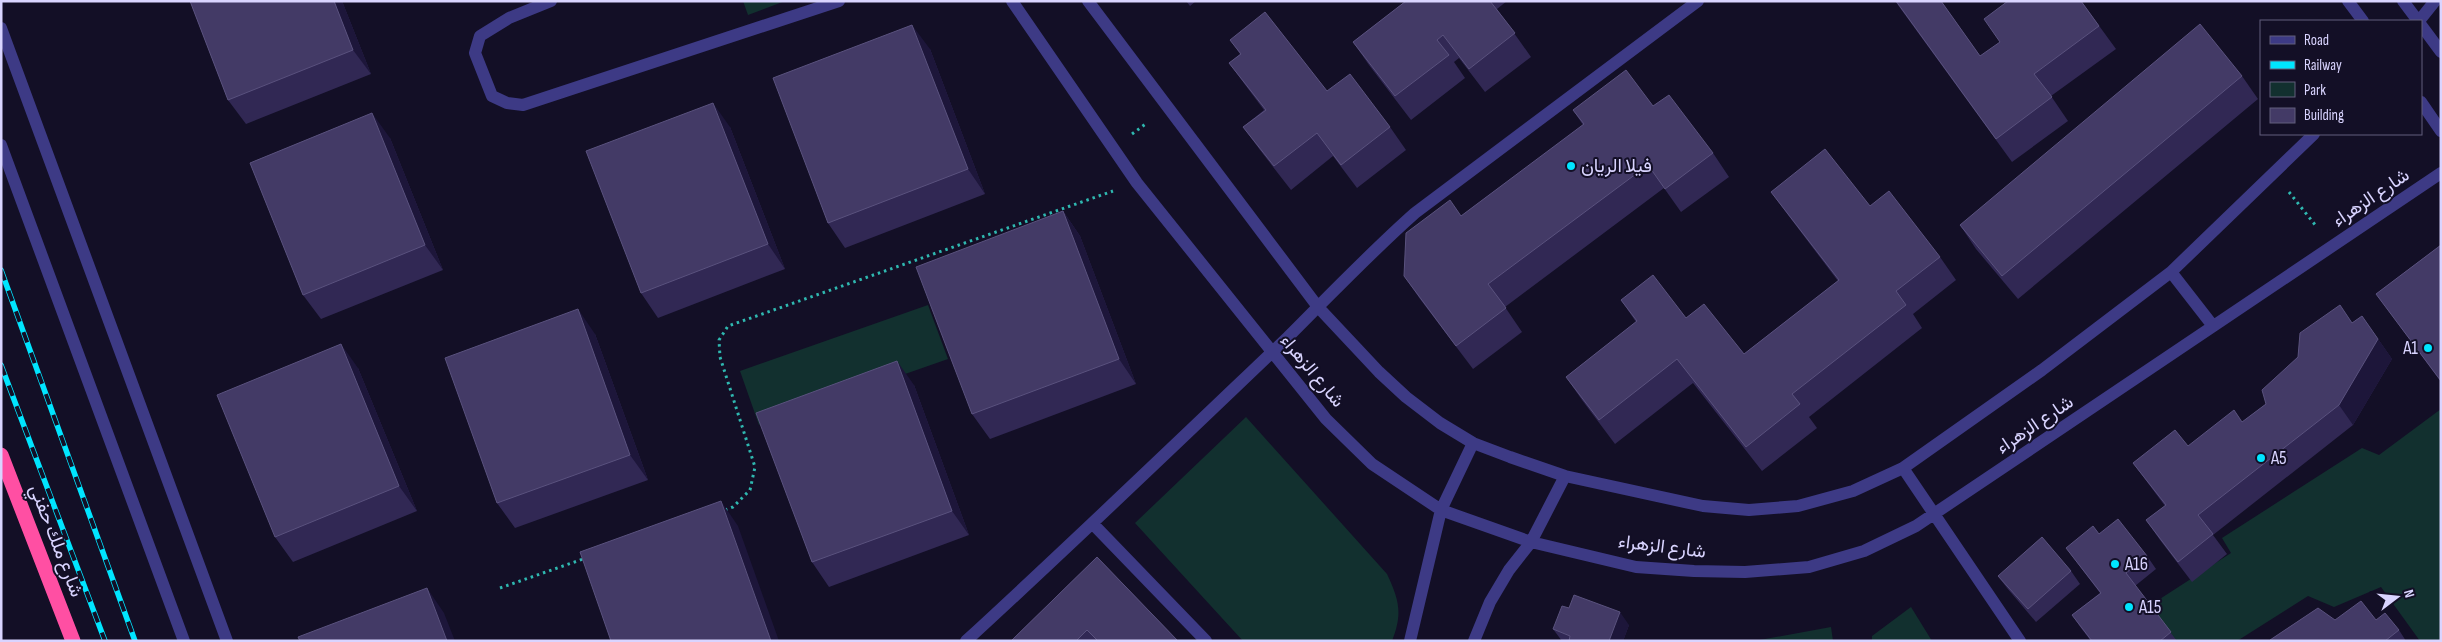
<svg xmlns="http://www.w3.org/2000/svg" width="2442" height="642" viewBox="0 0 2442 642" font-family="'Sofia Sans Condensed',Vazirmatn,sans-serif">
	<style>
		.green { fill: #12302f }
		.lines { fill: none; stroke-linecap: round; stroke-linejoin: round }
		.path { stroke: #2fb8b0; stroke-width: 3; stroke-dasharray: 2.5 4; stroke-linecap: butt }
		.minor { stroke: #3d3a85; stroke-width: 12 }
		.highway { stroke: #ff4fa3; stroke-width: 15 }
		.rail-casing { stroke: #00e5ff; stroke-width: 5.5 }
		.rail { stroke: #130f26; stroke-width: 4; stroke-dasharray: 11; stroke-linecap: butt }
		.wall { fill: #312854 }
		.shaded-wall { fill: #1d163a }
		.building { fill: #433a66; stroke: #5a527e }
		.poi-dot { fill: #00e5ff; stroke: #130f26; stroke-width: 2 }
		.labels { text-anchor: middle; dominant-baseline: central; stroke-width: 4; stroke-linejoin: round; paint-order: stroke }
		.poi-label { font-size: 19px; fill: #d9d4ff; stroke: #130f26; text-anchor: start }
		.street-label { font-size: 19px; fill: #d9d4ff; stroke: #130f26 }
	</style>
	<rect width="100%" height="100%" fill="#130f26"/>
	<!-- green -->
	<path class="green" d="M743 1H785L748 15Z
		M928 305 948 359 759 425 740 371Z
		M2441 409V641H2420L2381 587 2334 607 2308 596 2237 641H2171L2149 606 2231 553 2222 538 2362 448 2379 455Z
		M1246 417 1387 574C1399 600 1403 613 1392 641H1243L1135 523Z
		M1911 607 1932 641H1872V636Z
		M1831 627 1833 641H1754Z"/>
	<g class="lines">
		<!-- path -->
		<path class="path" d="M1132 134 1147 123
			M2289 192 2316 226
			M725 510 733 507 750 490 755 467 720 357 719 340 728 326 1113 191
			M500 588 586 558"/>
		<!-- minor -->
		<path class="minor" d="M551 1 509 18 480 36 475 53 492 96 507 103 523 105 839 1
			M1012 1 1137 183 1326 419 1372 464 1441 510 1531 542 1636 567 1694 571 1745 572 1809 567 1864 551 1916 526 2441 173
			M1088 1 1318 307 1379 372 1406 397 1440 423 1473 443 1510 457 1565 476 1703 506 1749 510 1798 506 1853 491 1903 468 2042 370 2171 272 2314 134
			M2348 1 2363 21
			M2403 1 2418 21
			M2419 21 2435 1
			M2421 25 2441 52
			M1 28 227 641
			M2421 102 2441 131
			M1 145 184 641
			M2171 272 2213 326
			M1903 468 2020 641
			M1093 524 1206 641
			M966 641C1075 541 1181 439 1288 337 1330 295 1371 252 1415 213L1698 1
			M1410 641 1441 510 1473 443
			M1474 641 1490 602 1509 570 1531 542 1565 476"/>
		<!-- highway -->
		<path class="highway" d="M1 455 73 641"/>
		<!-- rail casing -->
		<g class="rail-casing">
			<path id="rail" d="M1 270 135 641
				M1 365 105 641"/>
		</g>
		<!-- rail -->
		<use href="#rail" class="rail"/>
	</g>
	<!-- wall -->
	<path class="wall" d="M190 1H342L371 74 246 124 228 100Z
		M1186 1H1196L1190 6Z
		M1406 1H1507L1497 9 1531 57 1485 92 1459 58 1454 62 1465 78 1411 120 1369 65 1353 42Z
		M1895 1H1941L1980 56 2081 1 2116 49 2051 96 2068 121 2012 162Z
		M1230 40 1327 91 1390 127 1406 150 1357 188 1333 156 1291 190 1260 150 1243 127 1264 110 1246 86 1229 63 1240 54Z
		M930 49 985 194 845 248 828 223Z
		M2242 76 2258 99 2018 299 1976 249 1960 225Z
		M1653 106 1713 153 1729 177 1681 212 1664 188 1505 307 1522 332 1473 369 1420 299 1404 276 1461 216 1583 125 1573 110Z
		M730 127 785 269 658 318 641 293Z
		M390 138 443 270 321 319 303 295Z
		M1771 192 1870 206 1940 257 1956 280 1913 314 1922 328 1809 417 1817 428 1762 471 1693 383 1615 444 1582 400 1566 377 1636 322 1621 300 1686 318 1744 354 1838 281 1788 215Z
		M1063 211 1080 236 1136 384 990 439 972 414Z
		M2441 245V382L2376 294Z
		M2362 316 2392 359 2353 425 2213 535 2227 554 2192 582 2160 540 2146 520 2165 506 2133 463 2188 446 2242 422 2266 404 2352 323Z
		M595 334 648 480 515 528 497 503Z
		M358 368 417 511 293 562 275 537Z
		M914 385 969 535 829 587 812 562Z
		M2099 534 2147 556 2156 569 2135 586 2177 641H2091L2081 628 2072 615 2100 593 2066 548Z
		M1097 557 1178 641H1011Z
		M2071 571 2080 584 2036 622 2007 588 1998 576Z
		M2376 620 2399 630 2406 641H2271Z
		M1629 625 1623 641H1562L1553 629Z"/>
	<!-- shaded-wall -->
	<path class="shaded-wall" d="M334 1H342L371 74 353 50Z
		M912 25 930 49 985 194 968 169Z
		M713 103 730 127 785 269 768 244Z
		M372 113 390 138 443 270 425 245Z
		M1063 211 1080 236 1136 384 1119 359Z
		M578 309 595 334 648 480 630 455Z
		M2362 316 2392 359 2353 425 2339 405Z
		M341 344 358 368 417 511 399 486Z
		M897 361 914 385 969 535 952 511Z
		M721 501 738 526 779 641H771Z
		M427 588 444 613 455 641H447Z
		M1620 612 1629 625 1623 641H1609Z"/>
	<!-- building -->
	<path class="building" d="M190 1H334L353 50 228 100Z
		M1406 1H1490L1515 33 1469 69 1443 35 1437 40 1449 55 1395 96 1353 42Z
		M1896 1H1941L1980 56 2000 42 1984 19 2008 1H2081L2099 26 2034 74 2052 97 1996 139Z
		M1265 12 1327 91 1350 74 1390 127 1341 165 1317 133 1274 166 1243 127 1266 110 1229 63 1241 54 1230 40Z
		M2200 24 2242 76 2002 276 1960 225Z
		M912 25 968 169 828 223 773 78Z
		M1626 70 1653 106 1669 95 1713 153 1665 189 1648 165 1488 284 1506 308 1456 346 1404 276 1406 233 1450 200 1461 216 1584 124 1573 110Z
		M713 103 768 244 641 293 586 151Z
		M372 113 425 245 303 295 250 163Z
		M1825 149 1870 206 1889 191 1940 257 1896 291 1906 305 1792 394 1800 404 1746 447 1677 359 1599 420 1566 377 1637 321 1621 300 1653 275 1686 318 1704 304 1744 354 1839 280 1771 192Z
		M1063 211 1119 359 972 414 916 267Z
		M2441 245V381L2376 294Z
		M2340 305 2352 323 2362 316 2378 339 2339 405 2198 515 2213 534 2178 562 2146 520 2166 505 2133 463 2175 430 2188 446 2234 410 2242 422 2266 404 2262 390 2298 357 2300 333Z
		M578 309 630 455 497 503 445 358Z
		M341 344 399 486 275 537 217 395Z
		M897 361 952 511 812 562 756 413Z
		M721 501 771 641H611L580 552Z
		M2118 519 2147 556 2126 573 2171 632 2160 641H2092L2072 615 2101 593 2066 548 2093 526 2099 534Z
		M2042 537 2071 571 2028 609 1998 576Z
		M1097 557 1178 641H1098L1087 630 1076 641H1011Z
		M427 588 447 641H300L298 637Z
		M1574 595 1620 612 1609 641H1569L1570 636 1553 629 1562 606 1569 608Z
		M2361 601 2376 620 2385 613 2399 630 2385 641H2271L2270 640 2318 608 2335 620Z"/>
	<!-- markers -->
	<g class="poi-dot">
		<circle cx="1571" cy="166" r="5"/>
		<circle cx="2428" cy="348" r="5"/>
		<circle cx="2261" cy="458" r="5"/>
		<circle cx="2115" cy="564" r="5"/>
		<circle cx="2129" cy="607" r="5"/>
	</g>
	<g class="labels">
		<!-- poi labels -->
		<g class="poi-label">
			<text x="1581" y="166">فيلا الريان</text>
			<text x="2418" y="348" text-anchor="end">A1</text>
			<text x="2271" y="458">A5</text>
			<text x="2125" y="564">A16</text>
			<text x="2139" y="607">A15</text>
		</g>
		<!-- street labels -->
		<g class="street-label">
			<text transform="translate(2371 198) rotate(-34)">شارع الزهراء</text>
			<text transform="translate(1312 371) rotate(50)">شارع الزهراء</text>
			<text transform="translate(2035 425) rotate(-34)">شارع الزهراء</text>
			<text transform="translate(56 541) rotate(69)">شارع ملك حفني</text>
			<text transform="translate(1662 547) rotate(7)">شارع الزهراء</text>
		</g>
	</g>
	<!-- border -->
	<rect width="2442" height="642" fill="none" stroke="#d9d4ff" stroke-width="5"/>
	<!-- legend -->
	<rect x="2260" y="20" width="162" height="115" fill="#130f26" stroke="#625e7d"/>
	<rect x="2270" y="36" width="25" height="8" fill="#3d3a85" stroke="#625e7d"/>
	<text x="2304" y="45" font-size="15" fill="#d9d4ff">Road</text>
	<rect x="2270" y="61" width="25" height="8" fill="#00e5ff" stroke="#625e7d"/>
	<text x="2304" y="70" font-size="15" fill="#d9d4ff">Railway</text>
	<rect x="2270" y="82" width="25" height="15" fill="#12302f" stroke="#625e7d"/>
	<text x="2304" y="95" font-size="15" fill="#d9d4ff">Park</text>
	<rect x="2270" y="108" width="25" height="15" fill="#433a66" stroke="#625e7d"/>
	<text x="2304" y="120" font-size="15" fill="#d9d4ff">Building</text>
	<!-- north arrow -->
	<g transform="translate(2397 597) rotate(74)" stroke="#130f26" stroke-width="4" paint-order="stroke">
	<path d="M0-4L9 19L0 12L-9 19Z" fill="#d9d4ff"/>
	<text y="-8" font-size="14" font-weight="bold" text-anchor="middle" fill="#d9d4ff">N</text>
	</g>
</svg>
